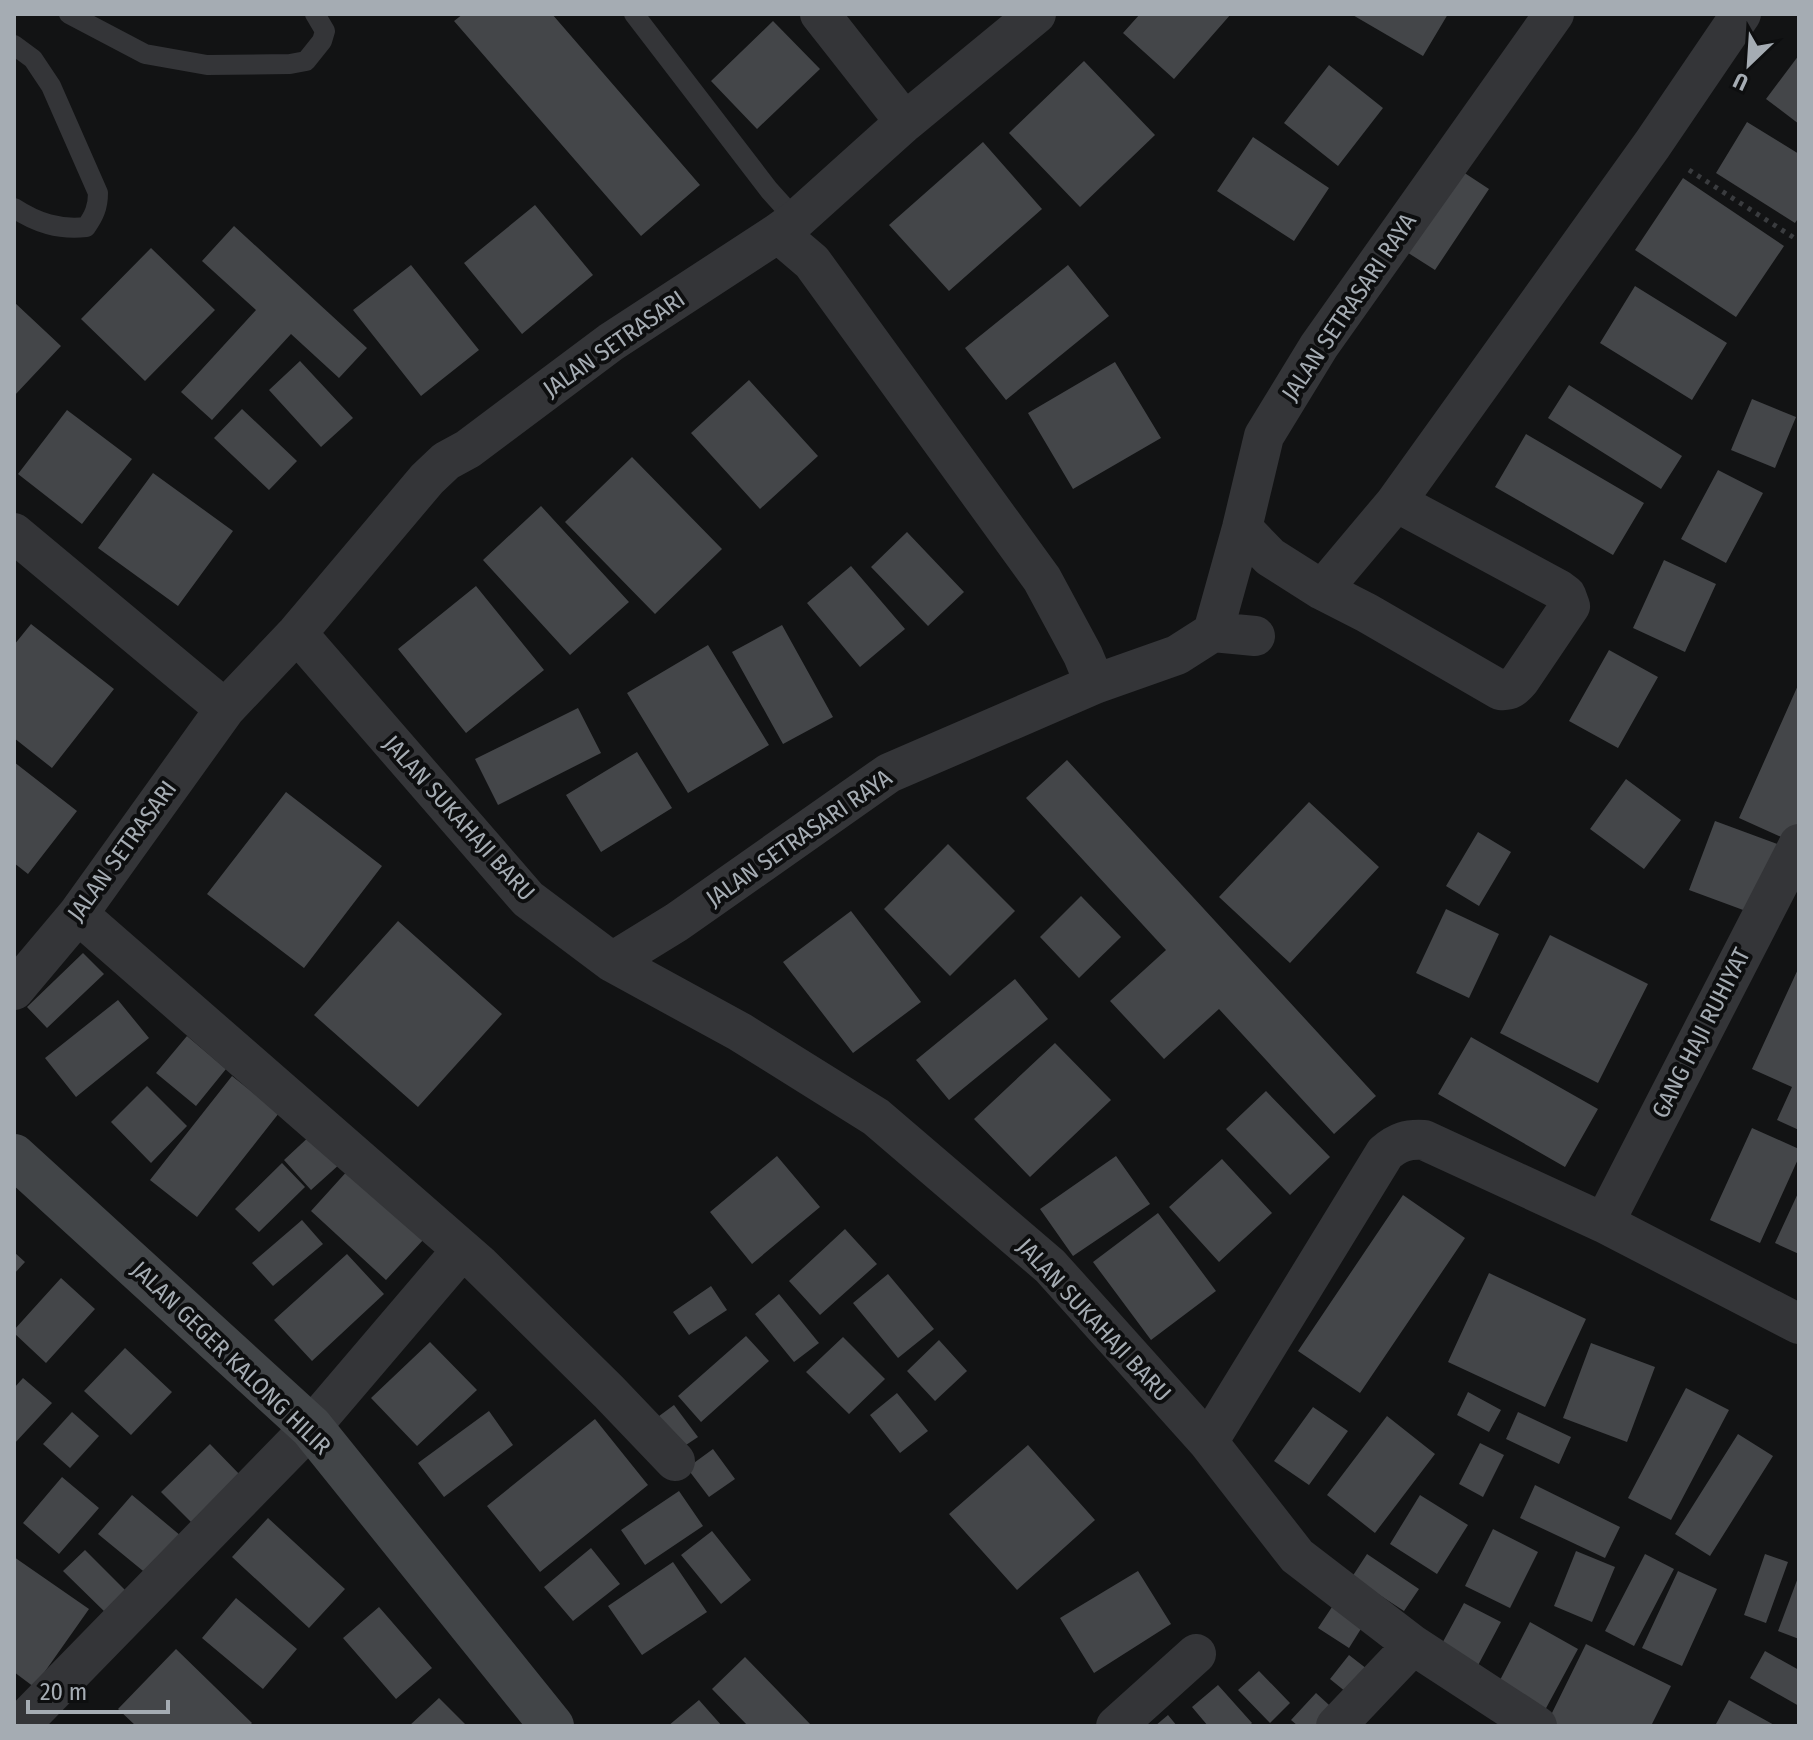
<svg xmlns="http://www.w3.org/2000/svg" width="1813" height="1740" viewBox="0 0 1813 1740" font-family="'Fira Sans Condensed',sans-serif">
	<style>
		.building { fill: #444649 }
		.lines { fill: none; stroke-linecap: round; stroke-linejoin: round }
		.path { stroke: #3a3c3f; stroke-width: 5; stroke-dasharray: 4 6; stroke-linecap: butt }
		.lane { stroke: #343538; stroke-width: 20 }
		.street { stroke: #343538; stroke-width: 40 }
		.secondary { stroke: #424548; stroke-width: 44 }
		.labels { text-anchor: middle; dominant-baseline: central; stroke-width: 8; stroke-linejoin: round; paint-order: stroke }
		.street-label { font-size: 24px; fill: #a5acb3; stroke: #0d0e0f }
	</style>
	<rect width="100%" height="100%" fill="#121314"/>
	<!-- building -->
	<path class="building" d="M463 14H552L700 185 641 236 454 21Z
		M1140 14H1231L1174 79 1123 33Z
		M1351 14H1448L1423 56Z
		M773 21 820 69 757 129 711 81Z
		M1799 55V124L1766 99Z
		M1084 61 1155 135 1080 207 1009 133Z
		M1329 65 1383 108 1338 166 1284 123Z
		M1747 122 1799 154V217L1795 223 1716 173Z
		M1253 137 1329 188 1294 241 1217 191Z
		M983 142 1042 209 949 291 889 225Z
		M1457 168 1489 189 1435 270 1402 249Z
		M1683 178 1784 246 1736 317 1635 250Z
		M535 205 593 275 522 334 464 263Z
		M234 226 367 348 339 378 291 334 212 420 181 392 256 310 202 261Z
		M151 248 215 310 145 381 81 319Z
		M411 265 479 350 421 396 353 310Z
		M1068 265 1109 316 1006 400 965 348Z
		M1635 286 1727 343 1692 400 1600 343Z
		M14 302 61 346 14 396Z
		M300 361 353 418 321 447 269 390Z
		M1115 362 1161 438 1073 489 1028 413Z
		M749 380 818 456 760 509 691 433Z
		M1569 385 1682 456 1661 489 1548 418Z
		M1752 399 1796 417 1775 468 1731 450Z
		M242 409 297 461 269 490 214 438Z
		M67 410 132 459 82 524 18 474Z
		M1526 434 1644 503 1613 555 1495 487Z
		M632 457 722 549 655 614 565 522Z
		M1718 470 1763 493 1726 563 1681 539Z
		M153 473 233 531 178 606 98 548Z
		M541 506 629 602 570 655 483 560Z
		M907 532 964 592 928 626 871 567Z
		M1664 560 1716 584 1685 652 1633 628Z
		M851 566 905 629 860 667 807 603Z
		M476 586 544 670 466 733 398 649Z
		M31 624 114 689 52 768 14 738V645Z
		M782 625 833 717 783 744 732 652Z
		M708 645 769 745 688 793 627 693Z
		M1609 650 1658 677 1618 748 1569 721Z
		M1799 683V821L1790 841 1739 818Z
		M578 708 601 753 498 805 475 759Z
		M637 752 672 808 601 852 566 795Z
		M1067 760 1376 1096 1334 1134 1219 1009 1164 1059 1110 1001 1166 950 1026 798Z
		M14 762 77 811 28 874 14 863Z
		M1626 779 1681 820 1644 869 1590 829Z
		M286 792 382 866 304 968 207 894Z
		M1309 802 1379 867 1290 963 1219 897Z
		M1715 821 1780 845 1754 914 1689 890Z
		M1478 832 1511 852 1479 906 1446 886Z
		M948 844 1015 911 950 976 884 909Z
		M1081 896 1121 937 1079 978 1040 937Z
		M1446 909 1499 934 1469 998 1416 973Z
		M851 911 921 1002 853 1053 783 962Z
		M398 921 502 1014 418 1107 314 1015Z
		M1550 935 1648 984 1598 1083 1500 1033Z
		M83 953 104 974 47 1028 27 1007Z
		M1799 967V1130L1777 1120 1792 1087 1752 1069Z
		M1015 979 1048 1019 949 1100 916 1060Z
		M118 1000 149 1038 76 1097 45 1058Z
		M187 1036 226 1069 196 1106 156 1073Z
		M1471 1037 1598 1109 1565 1167 1438 1094Z
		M1055 1043 1111 1100 1030 1177 974 1119Z
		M232 1076 279 1113 197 1217 150 1180Z
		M147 1086 187 1126 151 1163 111 1122Z
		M1266 1091 1330 1157 1290 1195 1226 1129Z
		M1752 1128 1799 1149V1157L1760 1243 1710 1220Z
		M313 1133 341 1163 311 1190 284 1160Z
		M777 1156 820 1207 752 1264 710 1212Z
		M1116 1156 1150 1204 1073 1256 1040 1209Z
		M1222 1159 1272 1213 1219 1262 1169 1207Z
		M282 1163 305 1187 259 1232 235 1209Z
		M349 1169 424 1239 386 1280 311 1211Z
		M1799 1191V1254L1775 1243Z
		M1403 1195 1465 1238 1360 1393 1298 1351Z
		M1158 1213 1216 1291 1151 1340 1093 1262Z
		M302 1220 323 1244 273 1286 252 1263Z
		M845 1229 877 1264 820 1315 789 1281Z
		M14 1252 25 1262 14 1274Z
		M347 1254 384 1294 312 1361 274 1320Z
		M1489 1273 1586 1319 1545 1407 1448 1362Z
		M888 1274 934 1329 898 1358 853 1303Z
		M61 1278 95 1309 46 1363 14 1333V1330Z
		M711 1286 727 1310 689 1335 673 1312Z
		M779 1294 819 1343 794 1362 755 1314Z
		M746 1336 769 1361 701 1422 678 1396Z
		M843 1337 885 1379 849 1414 806 1372Z
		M939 1340 967 1371 935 1401 907 1371Z
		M430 1342 477 1390 417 1446 371 1398Z
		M1591 1343 1655 1367 1627 1442 1563 1418Z
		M125 1348 172 1392 131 1435 84 1391Z
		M23 1378 52 1403 14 1444V1388Z
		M1686 1388 1729 1410 1671 1520 1628 1498Z
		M1468 1392 1501 1410 1489 1432 1457 1415Z
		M897 1393 928 1431 900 1453 870 1415Z
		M674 1405 698 1437 674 1453 651 1422Z
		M1313 1407 1348 1431 1309 1485 1274 1461Z
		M489 1411 513 1445 444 1497 418 1463Z
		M72 1412 99 1436 70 1468 43 1444Z
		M1518 1412 1571 1437 1559 1464 1506 1439Z
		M1387 1416 1435 1454 1375 1533 1327 1495Z
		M595 1419 648 1485 540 1572 487 1506Z
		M1738 1434 1773 1456 1710 1556 1675 1534Z
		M1480 1443 1504 1455 1483 1497 1459 1484Z
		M210 1444 243 1478 195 1526 161 1492Z
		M1028 1445 1095 1520 1017 1590 949 1514Z
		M713 1449 735 1479 709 1497 687 1468Z
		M62 1477 99 1508 59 1554 23 1523Z
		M1535 1485 1620 1527 1605 1558 1520 1518Z
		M679 1491 703 1526 645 1565 621 1530Z
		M132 1495 181 1536 148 1575 98 1534Z
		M1420 1495 1468 1525 1437 1574 1390 1544Z
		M268 1518 345 1589 309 1628 232 1557Z
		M1493 1529 1538 1552 1510 1608 1465 1586Z
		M712 1531 751 1580 721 1604 681 1555Z
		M591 1548 620 1584 573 1621 544 1587Z
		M85 1550 130 1595 109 1616 63 1571Z
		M1576 1551 1615 1567 1592 1622 1554 1606Z
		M1367 1554 1419 1589 1404 1611 1352 1577Z
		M1645 1554 1674 1569 1634 1646 1605 1631Z
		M1765 1554 1788 1562 1766 1623 1744 1615Z
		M14 1557 89 1609 34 1687 14 1672Z
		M673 1562 707 1612 642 1655 608 1606Z
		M1138 1571 1171 1624 1094 1673 1060 1618Z
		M1678 1571 1717 1589 1682 1666 1642 1648Z
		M1799 1575V1639L1778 1631Z
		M236 1598 297 1649 263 1689 202 1638Z
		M1464 1603 1501 1622 1475 1671 1438 1651Z
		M1334 1604 1364 1624 1349 1648 1318 1628Z
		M379 1607 432 1668 396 1699 343 1638Z
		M1530 1622 1578 1649 1538 1723 1498 1684Z
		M1586 1644 1671 1686 1651 1726H1557L1548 1721Z
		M176 1649 252 1723 249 1726H136L118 1709Z
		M1765 1651 1799 1670V1706L1750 1678Z
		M1349 1655 1376 1676 1357 1701 1330 1679Z
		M745 1657 812 1726H748L712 1689Z
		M1259 1671 1290 1703 1270 1723 1238 1690Z
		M1218 1685 1252 1723 1249 1726H1208L1192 1707Z
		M1316 1693 1340 1715 1329 1726H1298L1291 1720Z
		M439 1698 467 1726H409Z
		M699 1700 722 1726H668Z
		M1729 1700 1776 1726H1719L1716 1724Z
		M1168 1715 1177 1726H1155Z"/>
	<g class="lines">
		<!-- path -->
		<path class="path" d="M1689 170 1799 241"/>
		<!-- lane -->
		<path class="lane" d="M69 14 145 54 207 65 290 64 306 61 322 41 325 31 315 14
			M634 14 769 190 796 220
			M14 45 33 59 51 86 98 193C98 207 94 216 86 227 59 230 37 223 14 208"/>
		<!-- street -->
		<path class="street" d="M820 14 905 122
			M778 233 812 262 1042 579 1083 655 1095 684
			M1242 528 1270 557 1322 590 1367 613 1500 690C1510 691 1513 688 1520 680L1570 606 1566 595 1558 589 1396 502 1652 145 1741 14
			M14 533 225 709
			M1322 590 1396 502
			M1213 632 1242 528 1264 436 1319 346 1554 14
			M297 633 528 899 612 962 740 1032 876 1117 1050 1266 1208 1442 1297 1556 1413 1645 1537 1726
			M78 914 479 1264 609 1392 675 1461
			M612 962 677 922 889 773 1095 684 1177 655 1213 632 1255 636
			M14 990 78 914 225 709 297 633 427 479 446 461 468 449 611 342 778 233 796 220 905 122 1036 14
			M1604 1223 1799 844
			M1208 1442 1385 1153C1398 1142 1407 1139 1424 1140L1604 1223 1799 1324
			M28 1717 311 1427 462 1250
			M1116 1726 1196 1654
			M1336 1726 1413 1645"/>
		<!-- secondary -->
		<path class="secondary" d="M14 1156 311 1427 552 1726"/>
	</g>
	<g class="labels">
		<!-- street labels -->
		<g class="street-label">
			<text transform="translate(1349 307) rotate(-56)">JALAN SETRASARI RAYA</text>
			<text transform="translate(614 344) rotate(-35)">JALAN SETRASARI</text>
			<text transform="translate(459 818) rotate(48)">JALAN SUKAHAJI BARU</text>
			<text transform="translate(799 838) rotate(-35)">JALAN SETRASARI RAYA</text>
			<text transform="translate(122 851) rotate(-54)">JALAN SETRASARI</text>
			<text transform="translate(1701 1033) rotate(-63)">GANG HAJI RUHIYAT</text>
			<text transform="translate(1094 1320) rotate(47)">JALAN SUKAHAJI BARU</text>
			<text transform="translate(231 1358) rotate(44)">JALAN GEGER KALONG HILIR</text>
		</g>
	</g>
	<!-- border -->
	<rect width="1813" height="1740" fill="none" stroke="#a5acb3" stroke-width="32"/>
	<!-- north arrow -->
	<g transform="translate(1749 64) rotate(205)" stroke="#0d0e0f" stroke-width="6" paint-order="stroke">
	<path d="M0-6L14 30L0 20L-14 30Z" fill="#a5acb3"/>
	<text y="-12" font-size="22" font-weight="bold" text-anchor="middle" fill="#a5acb3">U</text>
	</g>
	<!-- scale -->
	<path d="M28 1700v12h140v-12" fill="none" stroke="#a5acb3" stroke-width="4"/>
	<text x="40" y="1700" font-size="24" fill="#a5acb3" stroke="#0d0e0f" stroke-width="6" paint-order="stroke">20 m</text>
</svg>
